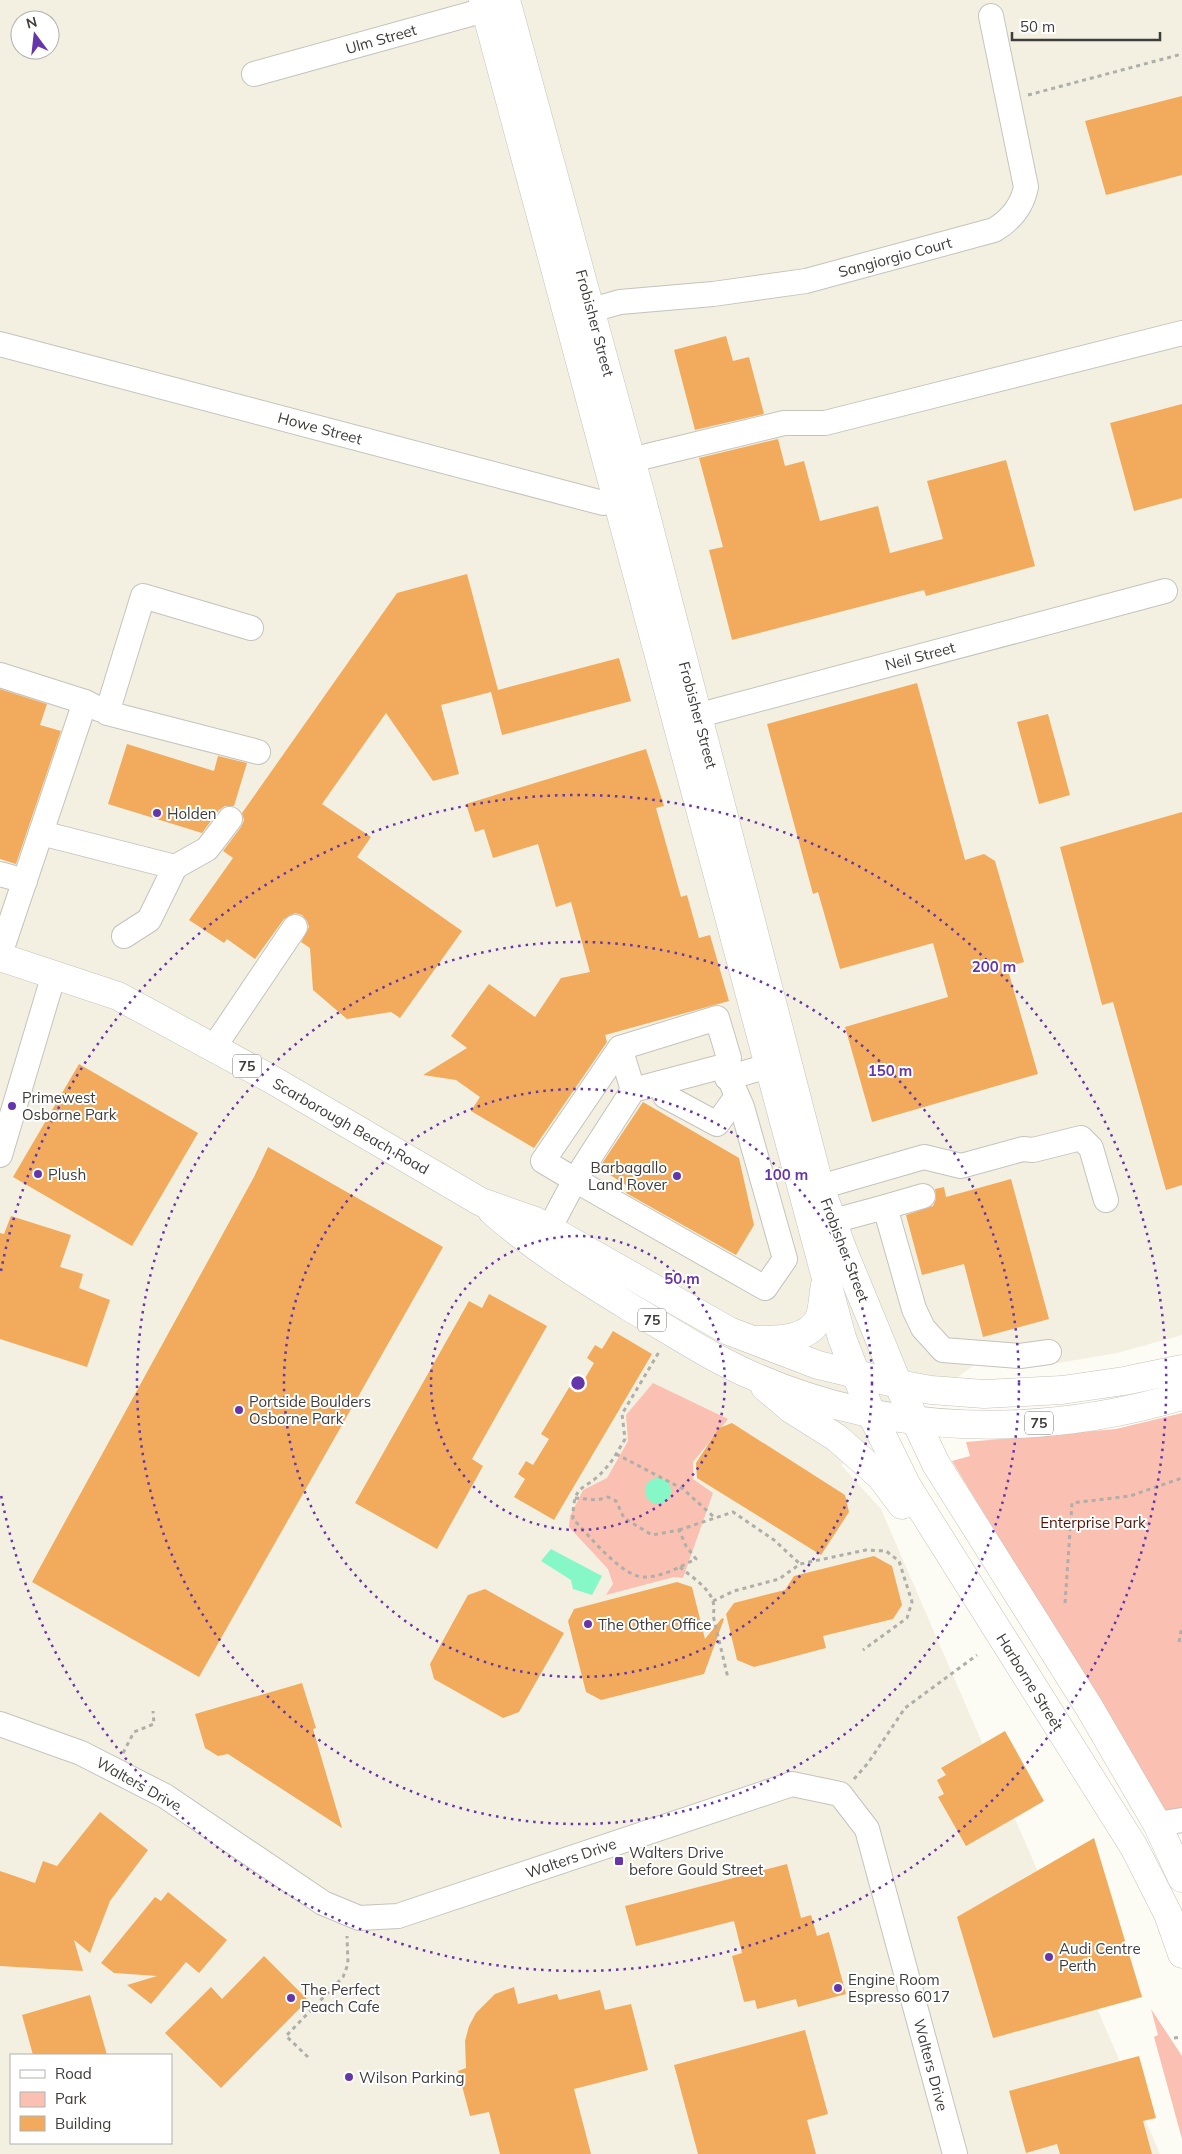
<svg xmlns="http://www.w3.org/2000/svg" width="1182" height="2154" font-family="Mulish,sans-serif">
<rect width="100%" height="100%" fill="#fdfcf4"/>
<path fill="#f3f0e2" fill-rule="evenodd" d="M0 0H1182V1335L1117 1353 1041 1366 974 1365 841 1465 881 1509 1160 2154H0ZM20 20H50V50H20ZM11 2055H171V2143H11Z"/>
<g fill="#fac1b2">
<polygon points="653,1383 728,1419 693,1462 693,1479 713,1493 683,1578 674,1577 606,1595 613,1584 608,1569 569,1527 570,1516 583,1490 607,1478 628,1441 626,1415"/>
<polygon points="1182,1413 1182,1811 1170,1813 1162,1807 952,1461 970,1456 966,1442 1116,1429"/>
<polygon points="1151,2009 1182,2056 1182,2139 1154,2037 1158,2035"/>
</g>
<g fill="#86f8c7">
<circle cx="658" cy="1491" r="13"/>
<polygon points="551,1549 602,1576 592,1595 573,1589 571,1580 541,1561"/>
</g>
<g fill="#f2ab5d">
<polygon points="1182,96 1182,175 1106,195 1085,121"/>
<polygon points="726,336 733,361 749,357 764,414 695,430 674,350"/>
<polygon points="1182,404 1182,498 1134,511 1110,423"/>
<polygon points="778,439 785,466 804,461 820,521 878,506 890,553 943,539 927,481 1006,460 1035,566 926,596 924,590 732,640 709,550 723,547 699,458"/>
<polygon points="467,574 498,690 619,658 631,701 502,735 491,692 441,705 459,774 433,781 386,713 322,804 371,837 357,857 462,931 400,1018 391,1012 347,1019 313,990 310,948 301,942 309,927 307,921 302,915 295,913 284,919 255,959 227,939 224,943 189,920 233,858 223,851 241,827 244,820 242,813 397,593"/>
<polygon points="917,683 965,860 984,854 995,861 1024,962 1007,967 1038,1074 872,1122 845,1027 948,997 933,943 840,969 818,892 813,894 767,724"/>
<polygon points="0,689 47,704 40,725 61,731 16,864 0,859"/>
<polygon points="1048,714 1070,795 1039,804 1017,722"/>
<polygon points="127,744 214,771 218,756 247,763 234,806 225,806 219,810 202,833 108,804"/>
<polygon points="646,749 664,806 656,808 681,897 687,895 699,938 710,935 729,1001 605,1035 607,1042 534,1148 471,1111 480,1097 456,1080 423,1075 467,1048 451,1036 489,984 535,1017 561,978 590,972 571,902 556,907 538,844 493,858 484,829 475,832 466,804"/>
<polygon points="1182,812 1182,1185 1166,1190 1113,1002 1102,1005 1060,847"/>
<polygon points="79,1064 198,1133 132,1246 13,1177"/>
<polygon points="643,1102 739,1158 754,1225 736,1255 626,1193 629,1187 599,1168"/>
<polygon points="268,1147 443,1247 199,1677 32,1582 254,1177"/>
<polygon points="1011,1179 1049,1319 983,1337 964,1264 922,1275 906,1215 933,1206 936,1199 935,1189 944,1187 946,1197"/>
<polygon points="11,1216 71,1235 60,1267 83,1274 79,1288 110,1300 87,1367 0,1339 0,1233 4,1234"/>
<polygon points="489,1294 547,1326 472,1459 483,1466 437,1549 355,1503 469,1301 482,1308"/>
<polygon points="613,1331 652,1354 554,1520 514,1497 525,1479 518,1474 526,1461 533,1465 549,1439 541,1434 570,1386 578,1390 594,1363 587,1358 595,1345 602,1349"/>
<polygon points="732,1423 845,1495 849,1512 821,1555 697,1478 696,1463 719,1428"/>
<polygon points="874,1556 892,1566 902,1605 893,1619 823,1636 826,1648 754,1667 737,1660 726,1614 734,1603 785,1590 794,1576"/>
<polygon points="677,1582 692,1587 705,1639 722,1618 724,1619 704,1674 601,1700 586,1692 568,1621 574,1609"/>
<polygon points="485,1589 564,1633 519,1712 503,1718 434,1679 430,1664 468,1595"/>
<polygon points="302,1683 316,1728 313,1729 342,1828 228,1754 218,1756 205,1748 195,1714"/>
<polygon points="1005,1731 1044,1801 966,1846 938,1797 944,1794 937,1780 946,1775 941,1768"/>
<polygon points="100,1812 148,1850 110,1901 90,1953 74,1940 83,1971 0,1966 0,1871 35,1883 43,1861 57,1866"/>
<polygon points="1094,1838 1142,1997 993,2038 957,1917"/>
<polygon points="787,1864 801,1918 811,1915 817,1936 829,1932 846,1994 798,2007 796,1999 757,2009 755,2000 744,2002 732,1956 742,1953 734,1921 636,1946 625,1906"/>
<polygon points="168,1892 227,1940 199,1973 186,1962 151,2004 127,1985 157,1976 114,1973 101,1963 155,1897 161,1901"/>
<polygon points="264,1956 308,2000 221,2088 165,2033 211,1987 222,1999"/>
<polygon points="514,1987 518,2004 557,1994 559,2000 600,1990 605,2010 631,2004 648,2070 574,2089 591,2154 500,2154 489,2112 470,2116 458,2071 466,2068 465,2041 469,2026 476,2013 495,1994"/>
<polygon points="90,1995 107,2055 33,2055 22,2015"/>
<polygon points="805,2030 828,2114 807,2120 816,2154 698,2154 674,2065"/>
<polygon points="1139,2056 1156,2118 1143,2121 1152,2154 1060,2154 1057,2144 1026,2153 1009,2091"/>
</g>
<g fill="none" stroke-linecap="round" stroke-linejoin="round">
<g stroke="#c4c3bc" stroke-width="26">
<g id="minor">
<polyline points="254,74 503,5"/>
<path d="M574 315 620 302 713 294 806 281 994 230C1011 220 1022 207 1026 187L991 16"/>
<polyline points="0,344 603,503 634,498"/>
<polyline points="631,460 784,423 825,423 1182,333"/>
<polyline points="251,628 143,596 107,713 258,752"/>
<polyline points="0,675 85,702 99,709"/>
<polyline points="681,720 1165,591"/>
<polyline points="41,833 175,867 149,920 124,936"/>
<polyline points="175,867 207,849 230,819"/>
<polyline points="0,874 25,881"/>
<polyline points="0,954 85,702"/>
<polyline points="214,1047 295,927"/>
<polyline points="620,1048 633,1090"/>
<polygon points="724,1066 742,1107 785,1259 765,1288 575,1180 633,1090"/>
<polyline points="727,1078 768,1066"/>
<polyline points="661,1083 665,1096 717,1124 737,1096"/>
<polyline points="0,1155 54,974"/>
<polyline points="820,1187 924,1157 961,1166 1023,1149 1033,1150 1081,1138 1091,1148 1106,1200"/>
<polyline points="885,1207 923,1196"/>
<polyline points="833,1221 885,1207 914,1309 923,1328 943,1350 1020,1356 1049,1352"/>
<polyline points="549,1229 575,1180 543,1161 620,1048 717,1018 729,1058 724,1066"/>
<polyline points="0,1724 81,1753 165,1796 323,1903 359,1918 398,1916 792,1784 840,1794 867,1829 955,2154"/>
<polyline points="1157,1824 1182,1820"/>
</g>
</g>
<g stroke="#c4c3bc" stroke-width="29">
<g id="major">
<polyline points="483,0 842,1338 871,1413 907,1486 1134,1847 1168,1914 1182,1954"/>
<polyline points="506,0 641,496 819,1184 842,1248 898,1384 936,1464 1089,1707 1157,1824 1182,1878"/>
<polyline points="0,957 118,996 271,1079 481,1202 535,1221 729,1331 818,1365 898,1384 931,1390 984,1394 1062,1390 1124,1381 1182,1369"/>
<path d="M492 1211C535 1249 582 1278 631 1308 671 1331 711 1358 753 1376 888 1436 1041 1438 1182 1396"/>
<path d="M758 1340C779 1340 811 1340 820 1316 823 1307 823 1295 825 1285"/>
<polyline points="765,1387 791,1409 837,1438 881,1477 902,1505"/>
</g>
</g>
<g stroke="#afaea8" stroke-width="3" stroke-dasharray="4 4" stroke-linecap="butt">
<polyline points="1028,95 1182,54"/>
<polyline points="616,1454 683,1489 715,1518"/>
<path d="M575 1498 597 1500 608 1497 616 1501 624 1518 652 1535 679 1530 686 1546 696 1559C681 1566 663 1577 645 1577 622 1578 589 1535 573 1519 573 1480 585 1493 605 1469 613 1461 619 1449 625 1439L622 1414 659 1352"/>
<polyline points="679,1530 733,1512 774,1540 800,1564"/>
<path d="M680 1567C695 1580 719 1593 713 1615L728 1678"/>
<polyline points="713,1601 734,1591 779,1579 800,1564 866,1550 886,1551 899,1561 912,1602 907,1618 863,1650"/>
<polyline points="1065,1603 1072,1503 1130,1496 1182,1478"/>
<polyline points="1179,1642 1182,1626"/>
<polyline points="123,1753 134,1732 154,1724 153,1711"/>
<polyline points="854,1779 868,1763 905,1708 977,1655"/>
<polyline points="1174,2038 1182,2037"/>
<polyline points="308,2057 286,2036 343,1977 348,1964 347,1936"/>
</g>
<use href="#minor" stroke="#fff" stroke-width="24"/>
<use href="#major" stroke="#fff" stroke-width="28"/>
</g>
<g fill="none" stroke="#6535ac" stroke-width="2.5" stroke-dasharray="2.5 5">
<circle cx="578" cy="1383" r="147"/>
<circle cx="578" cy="1383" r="294"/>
<circle cx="578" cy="1383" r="441"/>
<path d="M1 1271A588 588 0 1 1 1 1495"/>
</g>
<g fill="#6535ac" stroke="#fff" stroke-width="2">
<circle cx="157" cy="813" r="5"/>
<circle cx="12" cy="1106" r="5"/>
<circle cx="38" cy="1174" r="5"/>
<circle cx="677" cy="1176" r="5"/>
<circle cx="239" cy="1410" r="5"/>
<circle cx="588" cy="1624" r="5"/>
<rect x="614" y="1856" width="10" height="10" rx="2.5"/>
<circle cx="1049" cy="1957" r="5"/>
<circle cx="838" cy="1988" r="5"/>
<circle cx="291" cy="1998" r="5"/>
<circle cx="349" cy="2077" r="5"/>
</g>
<g text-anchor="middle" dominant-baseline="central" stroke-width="4" stroke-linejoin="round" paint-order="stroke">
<g fill="#fff" stroke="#787775" stroke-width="1">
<rect x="233" y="1054.5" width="28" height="23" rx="4"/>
<rect x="638" y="1308.5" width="28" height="23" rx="4"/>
<rect x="1025" y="1411.5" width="28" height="23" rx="4"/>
</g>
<g font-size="14" font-weight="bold" fill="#3e3d3a">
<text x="247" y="1066">75</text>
<text x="652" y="1320">75</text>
<text x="1039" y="1423">75</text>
</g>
<g font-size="15" fill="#3e3d3a" stroke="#fff">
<text transform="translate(381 39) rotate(-16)">Ulm Street</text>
<text transform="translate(895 257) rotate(-15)">Sangiorgio Court</text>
<text transform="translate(595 323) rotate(75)">Frobisher Street</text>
<text transform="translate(320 428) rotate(15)">Howe Street</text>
<text transform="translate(920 656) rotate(-15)">Neil Street</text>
<text transform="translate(698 715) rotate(75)">Frobisher Street</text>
<text transform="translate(351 1126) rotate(30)">Scarborough Beach Road</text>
<text transform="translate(845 1250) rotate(69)">Frobisher Street</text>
<text transform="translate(1030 1682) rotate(58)">Harborne Street</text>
<text transform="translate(139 1784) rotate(29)">Walters Drive</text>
<text transform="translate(571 1858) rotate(-19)">Walters Drive</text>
<text transform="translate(931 2065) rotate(75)">Walters Drive</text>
</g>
<g font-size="15" fill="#3e3d3a" stroke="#fff" text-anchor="start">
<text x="167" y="813">Holden</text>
<text x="22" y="1097">Primewest<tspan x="22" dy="17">Osborne Park</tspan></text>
<text x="667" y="1167" text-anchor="end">Barbagallo<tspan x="667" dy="17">Land Rover</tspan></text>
<text x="48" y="1174">Plush</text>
<text x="249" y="1401">Portside Boulders<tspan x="249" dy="17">Osborne Park</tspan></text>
<text x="598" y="1624">The Other Office</text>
<text x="629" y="1852">Walters Drive<tspan x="629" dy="17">before Gould Street</tspan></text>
<text x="1059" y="1948">Audi Centre<tspan x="1059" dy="17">Perth</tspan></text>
<text x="848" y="1979">Engine Room<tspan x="848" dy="17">Espresso 6017</tspan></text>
<text x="301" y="1989">The Perfect<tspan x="301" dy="17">Peach Cafe</tspan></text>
<text x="359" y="2077">Wilson Parking</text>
</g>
<g font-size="15" fill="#511406" stroke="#fff">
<text x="1093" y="1522">Enterprise Park</text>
</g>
</g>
<circle cx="578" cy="1383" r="8" fill="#6535ac" stroke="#fff" stroke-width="2.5"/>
<g font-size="15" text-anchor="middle" font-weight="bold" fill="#6535ac" stroke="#fff" stroke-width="4" stroke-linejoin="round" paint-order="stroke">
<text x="994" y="972">200 m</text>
<text x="890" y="1076">150 m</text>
<text x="786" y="1180">100 m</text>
<text x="682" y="1284">50 m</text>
</g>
<rect x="10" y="2054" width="162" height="90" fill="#ffffff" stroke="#b2b1b0"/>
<rect x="20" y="2070" width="25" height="8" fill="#ffffff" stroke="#b2b1b0"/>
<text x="55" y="2079" font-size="15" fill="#3e3d3a">Road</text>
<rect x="20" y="2092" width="25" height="15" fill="#fac1b2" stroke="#b2b1b0"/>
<text x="55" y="2104" font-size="15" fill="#3e3d3a">Park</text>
<rect x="20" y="2116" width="25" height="15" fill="#f2ab5d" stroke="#b2b1b0"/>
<text x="55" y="2129" font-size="15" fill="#3e3d3a">Building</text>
<g transform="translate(35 35) rotate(345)"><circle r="24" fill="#ffffff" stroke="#b2b1b0"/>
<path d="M0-4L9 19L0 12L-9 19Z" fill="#6535ac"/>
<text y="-8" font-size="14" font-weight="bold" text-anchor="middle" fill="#3e3d3a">N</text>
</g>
<path d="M1012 32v8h148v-8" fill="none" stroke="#3e3d3a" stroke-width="2.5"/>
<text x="1020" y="32" font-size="15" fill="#3e3d3a" stroke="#ffffff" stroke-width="4" paint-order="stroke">50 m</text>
</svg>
